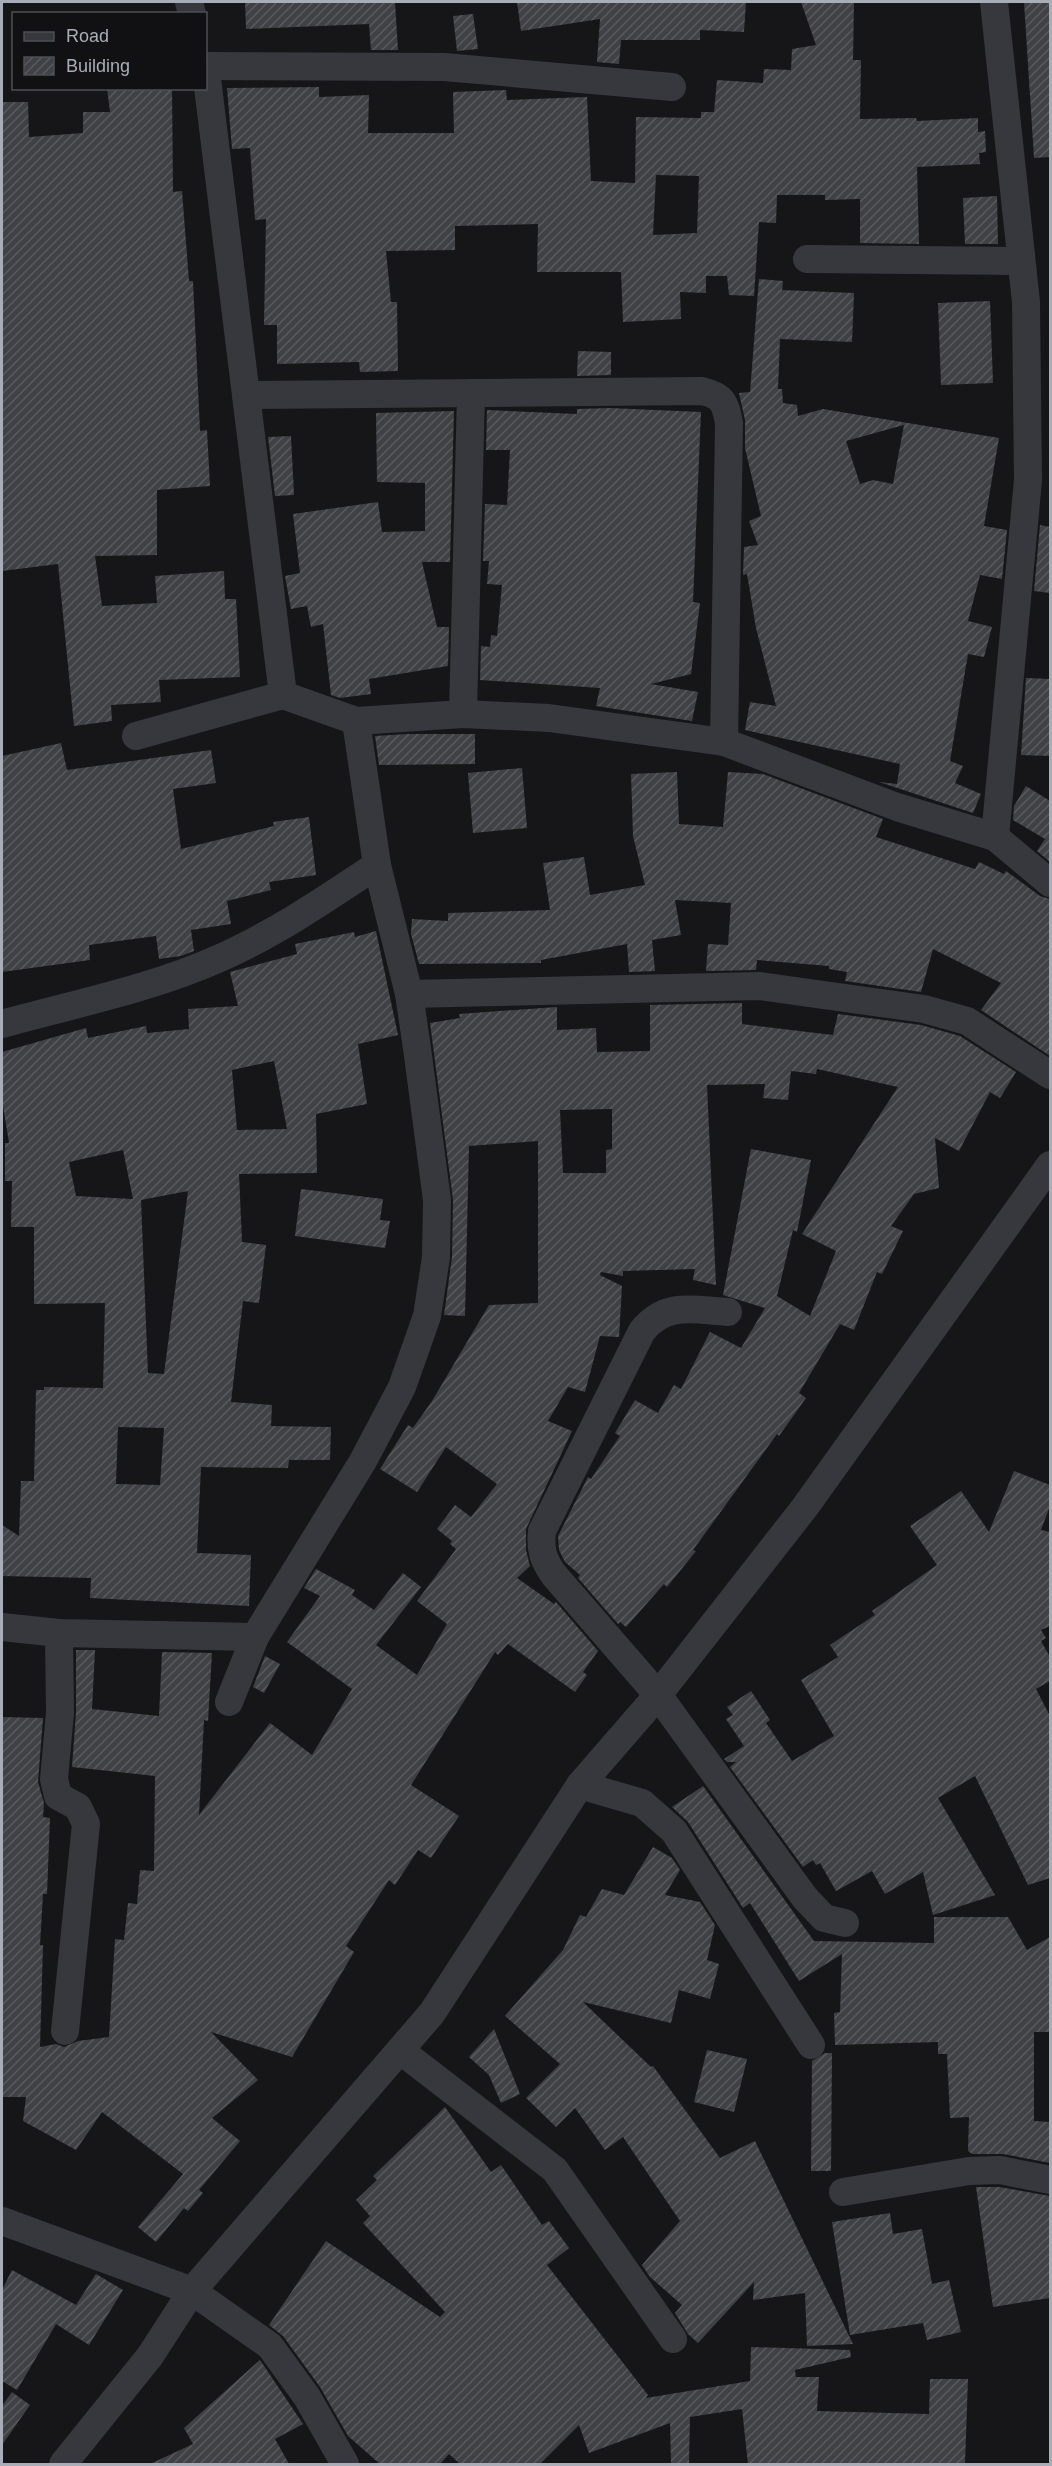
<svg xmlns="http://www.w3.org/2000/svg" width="1052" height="2466" font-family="Arial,sans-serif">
<defs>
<pattern id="building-hatch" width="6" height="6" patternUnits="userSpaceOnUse" patternTransform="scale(1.5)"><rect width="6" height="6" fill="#404145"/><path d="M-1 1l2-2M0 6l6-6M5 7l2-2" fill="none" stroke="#595a5e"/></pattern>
</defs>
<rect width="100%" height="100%" fill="#161618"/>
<g fill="url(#building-hatch)" fill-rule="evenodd">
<polygon points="245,2 395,2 398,50 371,50 369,24 246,29"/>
<polygon points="517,2 746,2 744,32 700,30 700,40 621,40 619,64 597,62 600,19 521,31"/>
<path d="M801 2H854L853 60H861L860 119 916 118 917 121 978 118V132L985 131 986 152 979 153 980 164 917 167 919 244 860 243V199L825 200V195H777L776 223 759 222 754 296 729 295 727 276H706V293L680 292 681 319 623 322 621 272H537L538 224 455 226V250L386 251 391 302H397L398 371 360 372 359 362 277 364V325H264L266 219 255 220 250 148 232 149 227 88 319 87V97L369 95 368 133H454L453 92 506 90 507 100 587 97 591 181 635 183 636 117 701 118V112H714L717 80 763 83 764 69 791 70 792 49 816 45ZM656 175 699 176 697 233 653 235Z"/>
<polygon points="1024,2 1050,2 1050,157 1034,158"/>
<polygon points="473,14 478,49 457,51 453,16"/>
<polygon points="107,88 172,88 173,192 182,191 189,281 193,281 200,431 207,430 210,486 157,490 157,555 95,556 102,606 157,603 155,576 224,571 225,599 236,599 240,677 159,680 161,702 111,705 112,721 74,726 58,564 2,571 2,102 28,102 29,137 83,133 83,112 110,112"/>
<polygon points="997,196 998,244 965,244 963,198"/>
<path d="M759 279 783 281 782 290 854 293 852 342 780 339 778 389H782L783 403 797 405 798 416 823 409 999 438 984 526 1007 530 1002 579 980 575 968 621 992 627 984 657 968 654 950 761 963 766 955 783 981 794 973 813 879 782 897 784 900 764 745 730 750 702 776 706 756 628 747 574 743 575 744 547 758 545 749 521 761 516 745 448V420L739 393 750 392ZM904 425 893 484 873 480 860 484 846 441Z"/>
<polygon points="990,301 993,383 941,385 938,303"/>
<polygon points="578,351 611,352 611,375 577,376"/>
<polygon points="610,408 701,412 693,602 700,603 691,674 651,684 698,692 692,721 596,706 600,688 480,680 481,646 490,647 491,635 497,636 502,585 487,584 489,561 483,561 485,504 507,505 510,450 486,450 487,410 577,414 577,409"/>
<polygon points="454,411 450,562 422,562 437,627 449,627 448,666 369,679 371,694 340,698 331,695 323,624 311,627 307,606 291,609 285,576 300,573 293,514 378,502 382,532 425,531 425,483 377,482 376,413"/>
<polygon points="291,436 294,495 275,496 268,437"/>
<polygon points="1040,525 1050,527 1050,593 1034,591"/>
<polygon points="1026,678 1050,679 1050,756 1021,755"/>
<polygon points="408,734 475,734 475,764 379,765 375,736"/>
<polygon points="61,743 67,770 211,750 216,783 173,789 181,849 274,826 273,822 309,817 316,875 269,882 271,890 227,901 231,924 191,930 194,951 181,956 159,959 156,936 89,945 90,960 2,972 2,756"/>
<polygon points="522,768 527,828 473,833 468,773"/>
<polygon points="677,772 679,824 723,827 728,772 763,774 883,819 876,837 975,869 979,862 1004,874 1006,871 1040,896 1050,899 1050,1056 981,1010 1001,983 933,949 921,992 845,981 847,972 829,969 829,966 757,960 756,970 706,971 708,944 728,945 731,903 675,900 681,935 652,940 655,971 629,972 627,944 541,960 541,963 419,964 411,934 412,919 448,921 448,913 550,910 543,863 584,857 590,895 645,885 633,836 631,774"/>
<polygon points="1026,786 1050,801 1050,862 1037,851 1045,839 1013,820 1014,806"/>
<path d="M376 931 398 1035 358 1044 367 1104 316 1114 317 1173 239 1174 242 1242 266 1245 259 1303 243 1301 231 1402 272 1405 271 1426 331 1427 330 1460H289L288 1468 201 1467 197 1553 251 1555 249 1606 90 1598 91 1578 2 1576V1525L19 1536 21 1481H34L36 1390H44V1387L103 1388 105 1303 34 1304V1227H11L12 1181H5V1143H9L2 1100V1052L86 1028 88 1038 146 1026 147 1033 189 1029 188 1009 238 1006 230 972 297 954 295 944 354 932 355 937ZM274 1061 287 1129 237 1130 232 1070ZM123 1150 133 1199 76 1196 69 1162ZM188 1191 164 1374 148 1373 141 1200ZM118 1427 164 1428 160 1485 116 1484Z"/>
<path d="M742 1003V1024L833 1035 838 1014 921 1025 960 1036 1016 1072 1000 1098 990 1092 959 1151 935 1138 939 1188 914 1194 891 1226 903 1231 882 1274 877 1272 854 1330 840 1324 799 1393 806 1398 779 1436 777 1434 693 1550 696 1551 667 1587 664 1584 626 1627 620 1622 618 1624 578 1578 580 1575 565 1562 559 1550 558 1536 588 1477 591 1479 620 1436 615 1433 635 1400 658 1413 674 1385 681 1389 710 1332 741 1348 765 1308 723 1295 751 1149 811 1160 797 1232 793 1230 777 1296 810 1316 836 1251 802 1234 898 1087 817 1069 816 1074 791 1071 788 1100 763 1098 765 1084 707 1085 716 1285 693 1280 695 1269 623 1271V1276L601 1272 600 1275 622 1286 619 1337 600 1336 585 1392 568 1387 548 1421 572 1431 526 1529V1550L530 1566 517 1578 554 1604 556 1602 598 1651 583 1672 587 1675 575 1692 508 1644 498 1655 495 1652 411 1785 459 1816 431 1858 418 1850 395 1885 389 1880 346 1946 354 1952 292 2057 211 2032 258 2080 212 2118 240 2141 199 2190 203 2193 188 2211 184 2208 156 2242 138 2227 183 2174 102 2112 76 2150 23 2121 26 2097H2V1717L43 1718 38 1782 44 1803 43 1817 50 1818 47 1894H43L40 1945H43L40 2047 56 2044 64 2047 78 2041 109 2037 115 1939 124 1940 128 1903 137 1904 140 1870 154 1871 155 1776 72 1767 76 1713V1650H95L92 1709 159 1716 162 1652 212 1653 208 1721 204 1720 199 1815 270 1723 312 1755 352 1689 287 1642 320 1596 304 1588 316 1569 355 1590 352 1595 374 1610 403 1573 421 1587 376 1645 417 1675 447 1624 417 1601 456 1549 450 1544 452 1541 437 1529 455 1505 471 1517 497 1484 446 1447 417 1492 380 1469 408 1425 413 1428 432 1401 489 1305 538 1303V1141L469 1146 465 1316 444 1315 452 1257 453 1200 430 1023 460 1018 459 1014 557 1007V1030L596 1028 597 1052 650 1051V1005ZM612 1109V1149L606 1150V1173H563L560 1110Z"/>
<polygon points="301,1189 383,1199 380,1220 390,1221 385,1248 295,1236"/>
<polygon points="1014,1471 1050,1485 1050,1506 1041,1530 1050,1532 1050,1626 1041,1630 1046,1638 1041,1641 1050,1657 1050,1681 1036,1689 1050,1716 1050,1878 1028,1885 975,1776 938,1798 995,1895 933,1915 923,1872 885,1894 872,1871 836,1891 820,1863 816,1865 813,1860 803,1867 730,1767 736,1762 727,1762 724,1759 744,1746 726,1719 733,1715 727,1707 751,1691 770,1720 766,1723 792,1761 834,1736 801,1680 838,1657 830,1645 875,1615 872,1611 937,1565 910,1526 961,1491 989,1532"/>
<polygon points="265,1656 280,1664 264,1693 253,1687"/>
<polygon points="703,1786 814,1941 934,1943 934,1917 1008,1917 1027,1950 1050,1937 1050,2032 1034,2032 1034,2121 1050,2122 1050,2163 1003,2154 972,2154 968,2151 969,2117 950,2118 947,2054 938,2054 938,2042 835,2045 834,2013 840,2012 842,1954 799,1981 750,1903 743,1908 688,1822 672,1807"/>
<polygon points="653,1847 672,1858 680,1870 665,1895 700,1902 715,1925 707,1960 719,1964 710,1999 679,1990 671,2023 583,2002 651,2067 653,2066 720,2158 755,2141 853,2344 807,2346 805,2293 753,2300 754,2282 698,2343 688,2334 675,2313 682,2305 650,2277 642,2265 680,2221 623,2137 605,2150 575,2108 556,2127 526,2098 560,2064 505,2016 563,1950 580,1915 586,1917 602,1889 624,1895"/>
<polygon points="494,2029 520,2094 501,2103 489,2075 469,2057"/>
<polygon points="707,2050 747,2059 734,2112 694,2102"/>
<polygon points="825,2053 832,2053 831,2171 811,2171 812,2061"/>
<polygon points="445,2107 491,2172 501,2165 542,2225 549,2221 569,2248 547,2265 648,2395 646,2398 750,2381 751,2347 850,2350 851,2357 795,2370 796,2377 819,2377 817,2411 929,2414 930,2379 968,2379 965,2464 748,2464 742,2409 690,2417 689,2463 671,2463 670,2423 589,2453 579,2425 540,2464 460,2464 449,2454 440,2464 380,2464 348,2436 320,2387 283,2336 269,2325 326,2241 440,2317 445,2312 363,2223 370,2216 356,2200 377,2180 373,2176"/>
<polygon points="976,2187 999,2187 1050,2196 1050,2298 993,2307"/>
<polygon points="890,2213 893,2234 922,2229 932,2284 949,2280 961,2332 927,2340 923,2323 850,2335 832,2222"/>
<polygon points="12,2270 76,2305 96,2274 123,2290 89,2345 56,2324 17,2390 2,2381 2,2290"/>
<polygon points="260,2360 303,2424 275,2439 289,2464 150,2464 193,2444 184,2428"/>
<polygon points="12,2392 30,2405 2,2445 2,2406"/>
</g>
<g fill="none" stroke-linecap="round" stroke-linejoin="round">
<g stroke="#37383d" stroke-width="28">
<polyline points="189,2 192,14"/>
<polyline points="994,2 1026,302 1028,480 995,837"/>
<polyline points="206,66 444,67 672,87"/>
<polyline points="206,71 283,695"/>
<polyline points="807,259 1021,261"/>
<path d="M246 395 702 391C723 396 725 402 729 423L724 742"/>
<polyline points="463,714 471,393"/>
<polyline points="136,736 283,695 356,721 463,714 549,718 724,742 897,807 995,837 1050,883"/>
<polyline points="409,994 760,986 924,1009 967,1021 1050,1075"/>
<path d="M2 1024C74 1004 151 989 220 958 276 933 326 899 377 865"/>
<path d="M728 1312C694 1310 666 1301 642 1331L542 1531C540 1549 543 1560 554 1575L658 1695 805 1898 824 1918 845 1923"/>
<polyline points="2,1627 59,1633 255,1637"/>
<polyline points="59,1633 60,1713 54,1779 58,1796 78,1807 86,1824 65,2031"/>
<polyline points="229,1702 255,1637 363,1461 402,1387 427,1316 436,1257 437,1200 417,1048 409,994 377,865 356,721"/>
<polyline points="580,1785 642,1803 674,1831 811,2045"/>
<polyline points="401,2051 555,2170 673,2339"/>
<polyline points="843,2192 969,2171 1000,2170 1050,2180"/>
<polyline points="2,2221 192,2291 270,2346 307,2397 345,2464"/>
<polyline points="63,2464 150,2356 192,2291 432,2013 580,1785 658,1695 805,1507 1050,1165"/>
</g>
</g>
<rect width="1052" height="2466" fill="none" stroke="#a8adb8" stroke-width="6"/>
<rect x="12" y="12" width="195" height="78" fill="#111113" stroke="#4d4f55" stroke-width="1.5"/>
<rect x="24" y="32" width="30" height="9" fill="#37383d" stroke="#4d4f55" stroke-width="1.5"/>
<text x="66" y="42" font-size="18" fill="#a8adb8">Road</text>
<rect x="24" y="57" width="30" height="18" fill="url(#building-hatch)" stroke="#4d4f55" stroke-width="1.5"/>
<text x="66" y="72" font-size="18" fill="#a8adb8">Building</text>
</svg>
